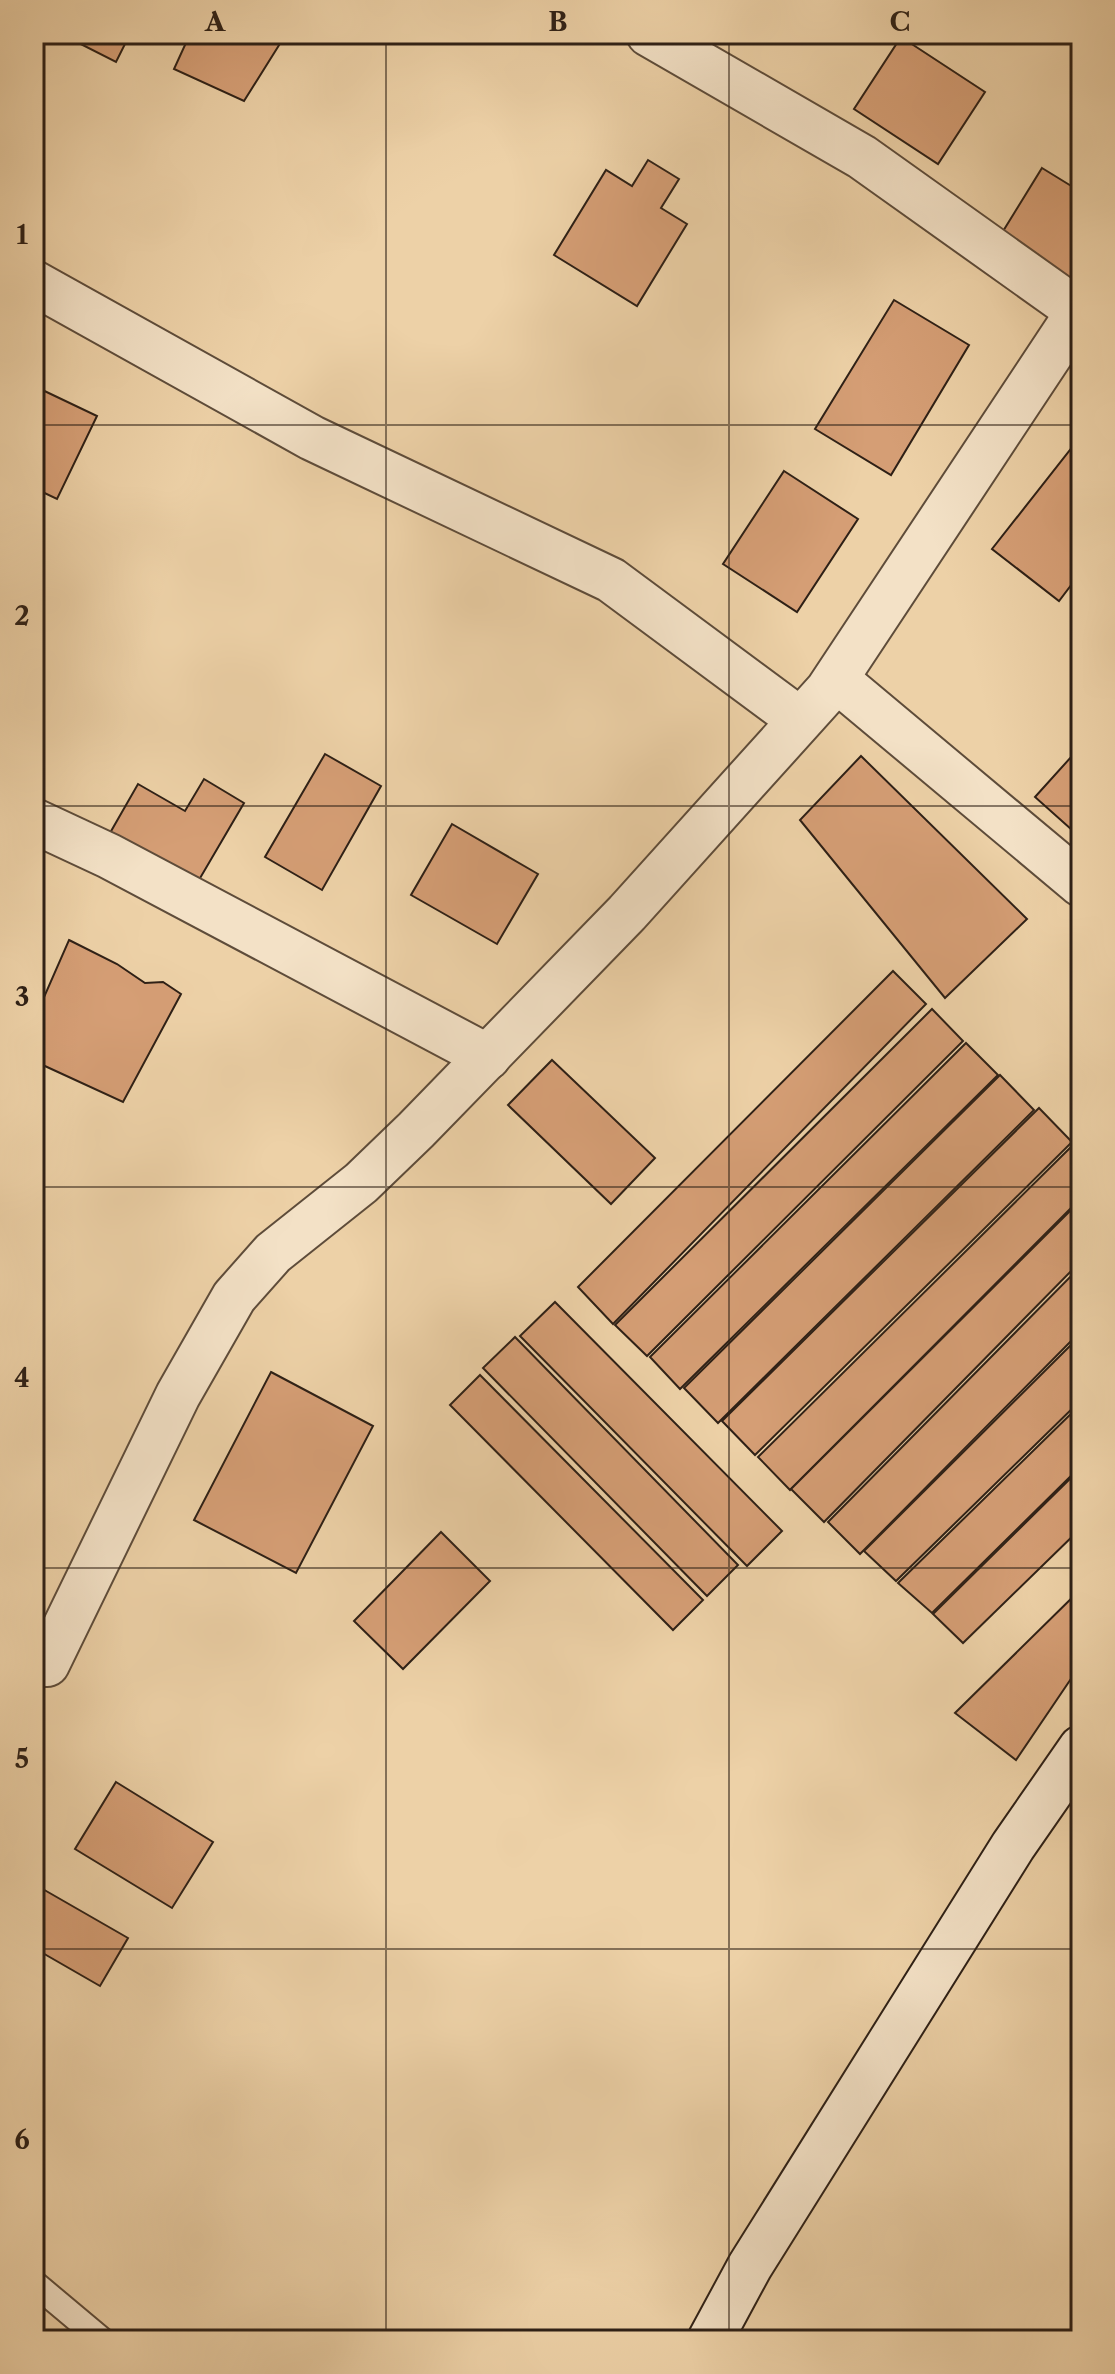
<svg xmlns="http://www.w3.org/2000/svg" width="1115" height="2374" font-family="'Libre Caslon Text',serif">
<rect width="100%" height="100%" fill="#edd1a7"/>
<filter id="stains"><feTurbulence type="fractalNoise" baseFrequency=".0025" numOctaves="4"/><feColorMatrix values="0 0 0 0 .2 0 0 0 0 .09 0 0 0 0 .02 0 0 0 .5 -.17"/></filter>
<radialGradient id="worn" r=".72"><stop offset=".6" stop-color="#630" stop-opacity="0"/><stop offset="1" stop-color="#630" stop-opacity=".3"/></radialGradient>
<g fill="#d59e75" stroke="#2e2016" stroke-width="2">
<polygon points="61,34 130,34 116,62"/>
<polygon points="190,34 286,34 244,101 174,69"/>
<polygon points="901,37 985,92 938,164 854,109"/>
<polygon points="648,160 679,179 661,208 687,224 637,306 554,255 606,170 632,186"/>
<polygon points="1042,168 1081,192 1081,293 997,241"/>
<polygon points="894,300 969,345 891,475 815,429"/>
<polygon points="34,386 97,416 57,499 34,488"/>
<polygon points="1081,436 1081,572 1059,601 992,549"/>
<polygon points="784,471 858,519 797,612 723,564"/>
<polygon points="1081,746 1081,838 1035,797"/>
<polygon points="325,754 381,786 322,890 265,857"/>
<polygon points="861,756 1027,919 945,998 800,820"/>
<polygon points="204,779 244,803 189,897 102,847 138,784 185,811"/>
<polygon points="452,824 538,874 497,944 411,895"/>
<polygon points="69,940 117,964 145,983 163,982 181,994 123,1102 34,1061 34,1020"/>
<polygon points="893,971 926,1004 613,1324 578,1287"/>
<polygon points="932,1009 963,1041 647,1356 615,1325"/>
<polygon points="966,1043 998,1075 680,1389 650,1357"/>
<polygon points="552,1060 655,1158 611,1204 508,1105"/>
<polygon points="1000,1075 1034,1110 718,1423 684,1388"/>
<polygon points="1039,1108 1072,1142 755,1455 722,1421"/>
<polygon points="1074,1144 1081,1151 1081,1198 790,1490 758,1457"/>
<polygon points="1081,1200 1081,1261 824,1522 791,1489"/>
<polygon points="1081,1266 1081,1331 860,1554 828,1522"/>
<polygon points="555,1302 782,1531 747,1566 520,1336"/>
<polygon points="1081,1335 1081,1400 896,1581 864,1551"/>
<polygon points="515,1337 738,1565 707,1596 483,1368"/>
<polygon points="271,1372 373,1426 296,1573 194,1520"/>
<polygon points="480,1375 703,1600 673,1630 450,1405"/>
<polygon points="1081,1404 1081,1466 932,1613 898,1583"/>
<polygon points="1081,1468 1081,1528 963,1643 933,1614"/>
<polygon points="441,1532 490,1581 403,1669 354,1621"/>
<polygon points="1081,1589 1081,1664 1016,1760 955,1713"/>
<polygon points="116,1782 213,1842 172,1908 75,1849"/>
<polygon points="34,1884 128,1938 100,1986 34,1948"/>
</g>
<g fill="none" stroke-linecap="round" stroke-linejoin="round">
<g stroke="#5e4c3a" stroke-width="28">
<polyline id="lane" points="34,2283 102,2340"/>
</g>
<g stroke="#5e4c3a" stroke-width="48">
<g id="street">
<polyline points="649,34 862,157 1081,313"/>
<polyline points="34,283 312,438 611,580 800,720"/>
<polyline points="837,680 1081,884"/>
<polyline points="34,821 109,856 488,1057"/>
<polyline points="47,1664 178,1395 234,1297 273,1253 361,1183 416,1130 627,913 828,690 1079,311"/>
</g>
</g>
<g stroke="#2e2016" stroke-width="48">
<polyline id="secondary" points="710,2340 750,2266 1013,1846 1081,1748"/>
</g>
<use href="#lane" stroke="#f3e1c6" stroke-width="24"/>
<use href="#street" stroke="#f3e1c6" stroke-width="44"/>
<use href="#secondary" stroke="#f3e1c6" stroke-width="44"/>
</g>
<path fill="none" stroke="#2e2016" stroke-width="2" stroke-opacity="0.55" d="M386 34V2340M729 34V2340M34 425H1081M34 806H1081M34 1187H1081M34 1568H1081M34 1949H1081"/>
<rect width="1115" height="2374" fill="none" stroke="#edd1a7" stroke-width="88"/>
<rect x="44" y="44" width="1027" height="2286" fill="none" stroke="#2e2016" stroke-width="3"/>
<g font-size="26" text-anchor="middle" font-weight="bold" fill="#2e2016">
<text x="215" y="31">A</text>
<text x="558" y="31">B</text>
<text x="900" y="31">C</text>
<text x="22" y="244">1</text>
<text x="22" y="625">2</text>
<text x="22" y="1006">3</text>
<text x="22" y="1387">4</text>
<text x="22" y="1768">5</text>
<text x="22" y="2149">6</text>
</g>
<rect width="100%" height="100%" filter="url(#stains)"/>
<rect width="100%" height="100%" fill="url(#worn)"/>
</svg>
